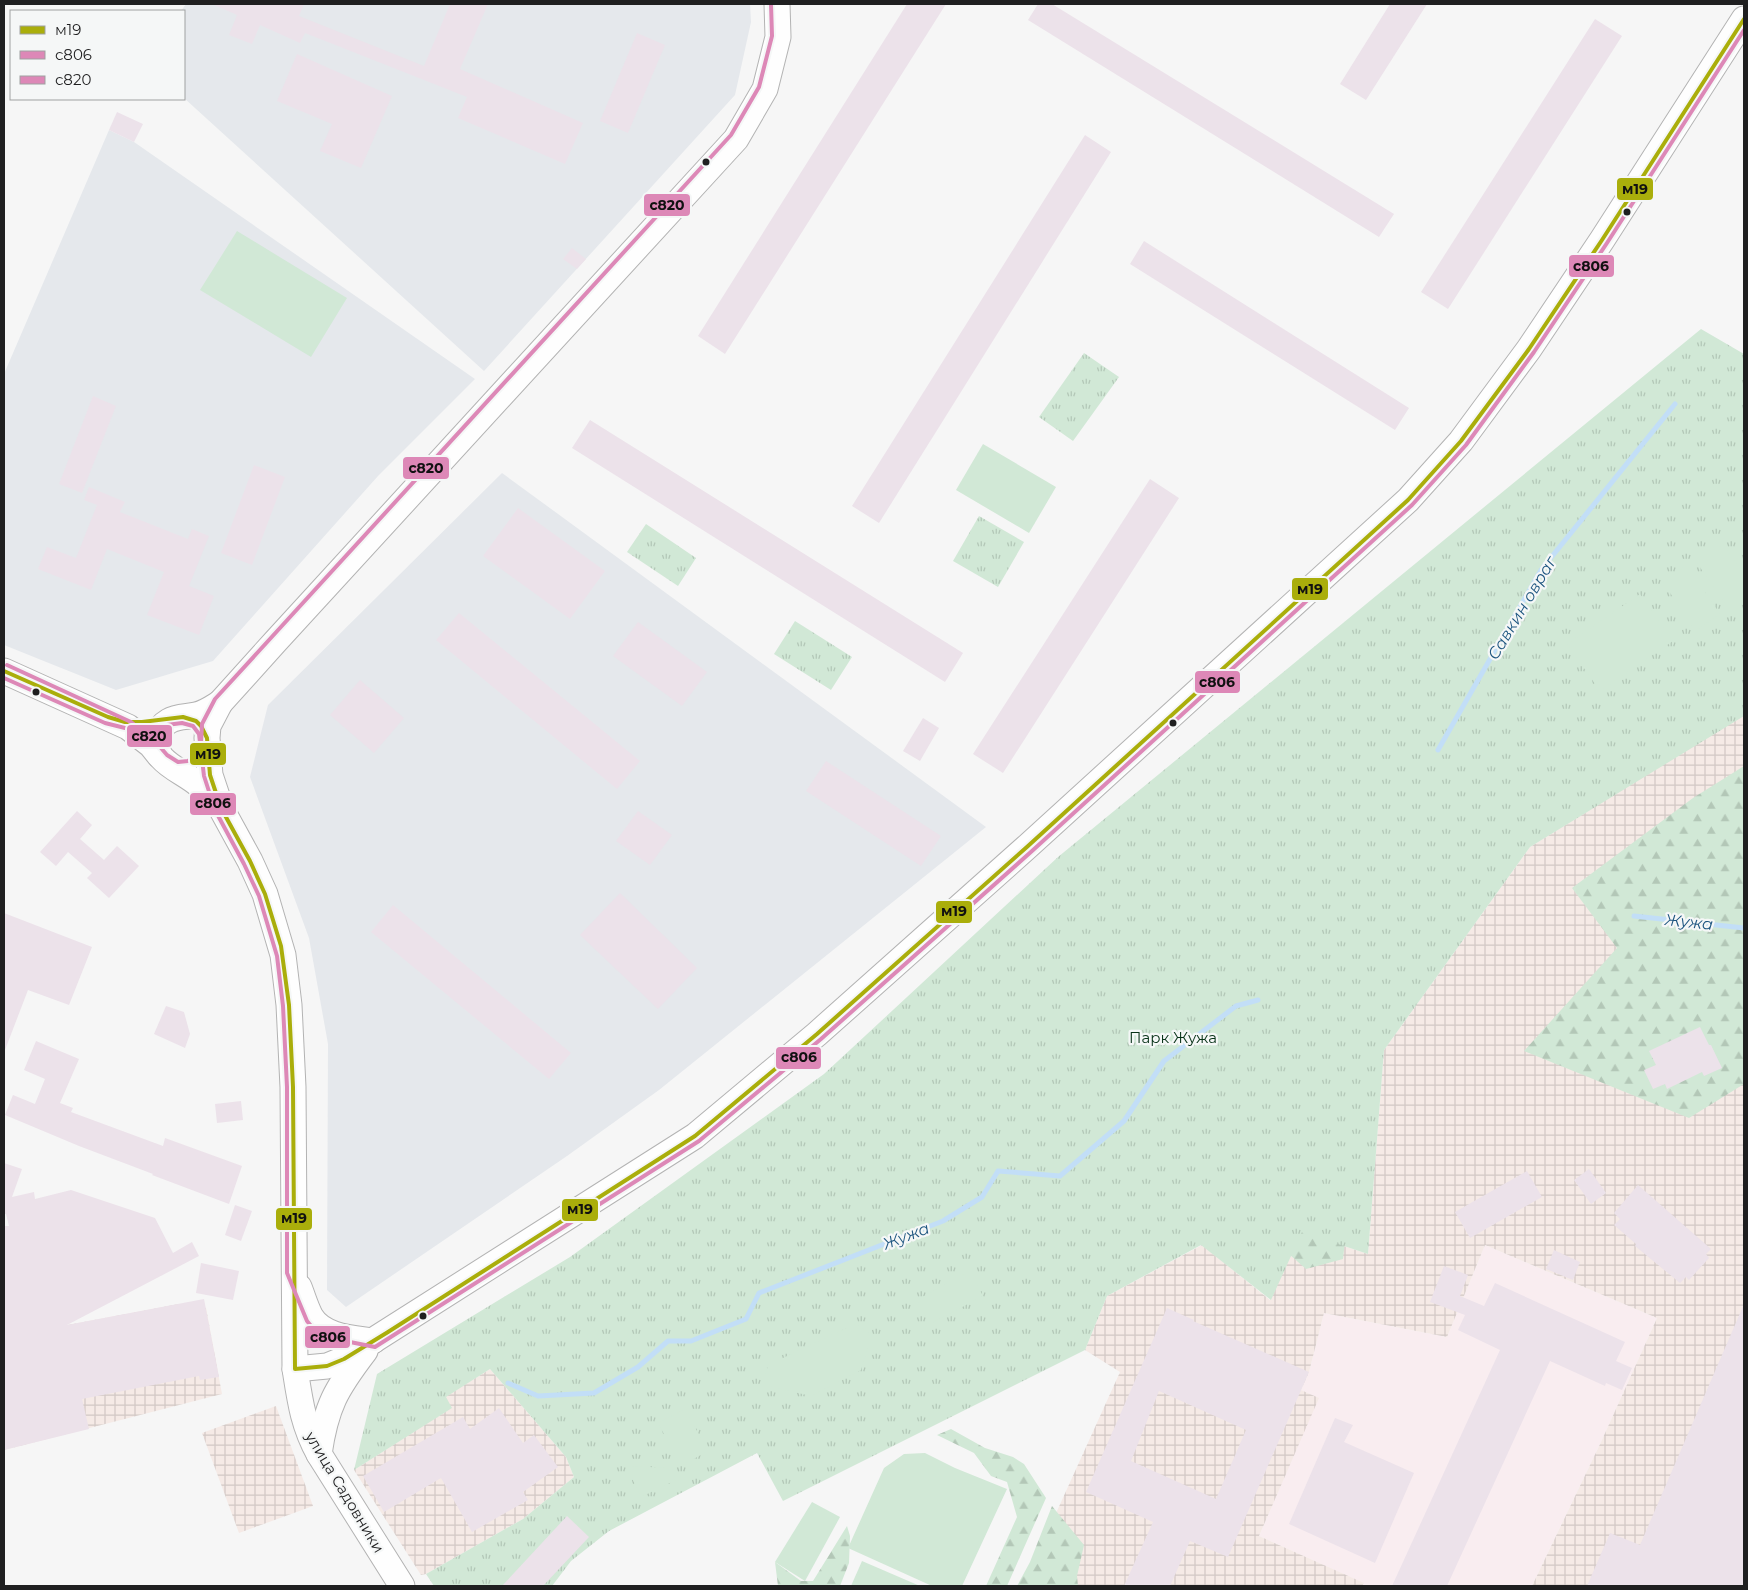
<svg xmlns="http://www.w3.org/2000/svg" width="1748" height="1590" font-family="Montserrat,sans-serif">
<defs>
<pattern id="industrial-grid" width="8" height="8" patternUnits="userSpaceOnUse" patternTransform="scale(1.25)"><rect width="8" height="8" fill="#f5eae6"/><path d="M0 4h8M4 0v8" fill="none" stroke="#d2c8c5"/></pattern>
<pattern id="forest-firs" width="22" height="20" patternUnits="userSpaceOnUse" patternTransform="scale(1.25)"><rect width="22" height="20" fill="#d1e8d6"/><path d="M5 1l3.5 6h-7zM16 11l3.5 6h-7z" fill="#b3c7b7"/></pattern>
<pattern id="park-tufts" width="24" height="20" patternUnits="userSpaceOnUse" patternTransform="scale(1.25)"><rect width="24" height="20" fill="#d1e8d6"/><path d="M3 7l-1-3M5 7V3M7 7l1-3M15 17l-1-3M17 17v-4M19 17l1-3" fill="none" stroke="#b3c7b7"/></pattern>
</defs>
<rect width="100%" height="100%" fill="#f6f6f6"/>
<polygon fill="#f9edf0" points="1485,1245 1657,1318 1601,1442 1532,1586 1362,1586 1363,1583 1259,1536 1318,1398 1301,1390 1309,1372 1324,1313 1447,1337"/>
<g fill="url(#industrial-grid)">
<polygon points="1744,714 1744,1586 1532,1586 1601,1442 1657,1318 1485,1245 1447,1337 1324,1313 1309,1372 1301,1390 1319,1398 1259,1536 1364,1583 1362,1586 1023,1586 1120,1372 1085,1350 1107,1296 1202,1245 1270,1300 1302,1232 1368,1254 1384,1050 1530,847"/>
<polygon points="179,1304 206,1308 222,1394 4,1450 4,1337"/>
<polygon points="490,1369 566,1457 574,1477 523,1519 426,1574 421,1575 354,1470 451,1408 445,1397"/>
<polygon points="276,1406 313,1506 239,1533 202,1433"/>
</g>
<g fill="#e5e8ec">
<polygon points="186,4 750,4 751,22 735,95 484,371 184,98 184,11 181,11"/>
<polygon points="109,130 134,142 475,379 378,476 213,661 116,690 4,645 4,374"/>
<polygon points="502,473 986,827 659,1090 567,1156 346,1307 327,1290 328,1044 309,938 250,777 268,705"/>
</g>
<g fill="url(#forest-firs)">
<polygon points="1744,766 1744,1084 1689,1118 1524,1051 1617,948 1572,888 1693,798"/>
<polygon points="1301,1192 1348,1213 1343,1259 1306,1269 1281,1247"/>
<polygon points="951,1429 985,1448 1013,1457 1024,1464 1046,1498 1007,1586 986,1586 1017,1517 1007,1482 991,1476 974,1453 937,1435"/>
<polygon points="1052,1506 1084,1545 1077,1576 1078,1586 1017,1586 1030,1562"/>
<polygon points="847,1526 850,1536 849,1563 840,1586 778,1586 775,1562 801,1581 813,1581"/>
</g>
<g fill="url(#park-tufts)">
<polygon points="1701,329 1744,354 1744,716 1530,847 1384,1050 1368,1254 1302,1232 1271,1300 1201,1245 1107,1296 1085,1350 783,1501 757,1453 609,1531 571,1561 552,1586 434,1586 426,1574 523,1519 574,1477 566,1457 490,1369 446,1397 452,1408 354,1470 377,1374 570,1257 824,1074 1058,857"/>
<polygon points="1084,353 1119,377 1073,441 1039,417"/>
<polygon points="979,516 1024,542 998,587 953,561"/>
<polygon points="646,524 696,558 678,586 627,552"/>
<polygon points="795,621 852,657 831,690 774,654"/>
</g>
<g fill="#d1e8d6">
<polygon points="237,231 347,298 311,357 200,290"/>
<polygon points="983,444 1056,487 1029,533 956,490"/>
<polygon points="1723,544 1744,574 1744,599 1729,609 1697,563"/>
<polygon points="1687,565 1720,614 1695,631 1663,582"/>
<polygon points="1640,594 1673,641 1600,691 1567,644"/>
<polygon points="970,1271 983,1296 930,1324 917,1300"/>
<polygon points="855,1324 872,1334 861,1370 811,1396 768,1386 765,1377 768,1365"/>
<polygon points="685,1409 708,1451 681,1466 658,1423"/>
<polygon points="925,1453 955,1468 1007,1489 962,1586 932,1586 848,1548 884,1468 904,1454"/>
<polygon points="626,1466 671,1468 676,1480 641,1497"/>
<polygon points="812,1502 840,1517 805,1581 775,1562"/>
<polygon points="862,1561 920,1586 851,1586"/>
</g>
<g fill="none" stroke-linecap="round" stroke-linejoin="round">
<g stroke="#c2def7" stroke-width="5">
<polyline points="1438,750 1541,570 1675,404"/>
<polyline points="1634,916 1744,928"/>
<polyline points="508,1383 538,1396 594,1393 638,1367 668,1341 691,1341 746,1319 759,1293 943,1221 982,1197 998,1171 1060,1176 1124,1121 1164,1061 1236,1006 1258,1000"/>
</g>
</g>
<g fill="#ece2ea" fill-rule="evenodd">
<polygon points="212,4 304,4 299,16 424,66 450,4 488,4 460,69 583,123 565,164 458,118 467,97 305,33 300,43 260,25 252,44 229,35 237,15"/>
<polygon points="907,4 946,4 725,354 698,336"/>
<polygon points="1038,4 1052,4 1394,214 1379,237 1028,20"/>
<polygon points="1390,4 1427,4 1366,100 1340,84"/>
<polygon points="1595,19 1622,36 1448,309 1421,292"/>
<polygon points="637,33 665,45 628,133 600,121"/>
<polygon points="297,54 392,96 361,168 320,151 332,124 277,101"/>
<polygon points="117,112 143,124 134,142 109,130"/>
<polygon points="1085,135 1111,152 879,523 852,506"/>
<polygon points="1144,241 1409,408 1395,430 1130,264"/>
<polygon points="572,248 586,259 577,269 563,259"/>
<polygon points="93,396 116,406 82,493 59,484"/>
<polygon points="590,420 963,653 945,682 572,448"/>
<polygon points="254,465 285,477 252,565 221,553"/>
<polygon points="1150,479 1179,498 1003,773 973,754"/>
<polygon points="89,487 125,502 120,512 188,539 192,529 209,536 189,586 214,596 199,635 147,615 164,572 107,549 91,590 38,569 47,547 76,558 97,505 84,500"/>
<polygon points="518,508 605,571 570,619 483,556"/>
<polygon points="459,613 640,761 617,789 436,640"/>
<polygon points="638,622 707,672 682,706 613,656"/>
<polygon points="360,680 404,718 374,753 330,715"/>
<polygon points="923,718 939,728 920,761 903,751"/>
<polygon points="826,761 941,836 921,866 806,791"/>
<polygon points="77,811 92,825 80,839 104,860 117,846 139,866 109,898 87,878 92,873 68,852 56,866 40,852"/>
<polygon points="638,811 672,835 650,865 616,841"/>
<polygon points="620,893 697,968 658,1009 580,935"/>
<polygon points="393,905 571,1053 549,1079 371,932"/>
<polygon points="4,913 92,947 69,1005 28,990 5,1050"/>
<polygon points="166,1006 184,1012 190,1034 185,1048 154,1034"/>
<polygon points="1700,1027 1709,1045 1711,1045 1722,1068 1704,1076 1702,1072 1667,1089 1665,1084 1653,1089 1644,1070 1656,1065 1649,1051"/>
<polygon points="36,1041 79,1059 60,1103 73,1108 71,1112 163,1146 165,1138 242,1166 229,1204 152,1175 153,1174 79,1146 5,1115 13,1095 35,1104 45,1079 24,1070"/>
<polygon points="241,1101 243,1120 217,1123 215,1104"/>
<polygon points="4,1163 22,1169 12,1197 34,1192 35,1199 71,1190 155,1218 173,1253 192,1242 199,1256 67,1325 204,1299 219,1377 200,1380 199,1376 82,1399 89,1429 4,1450 4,1226 9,1226 6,1214 4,1214"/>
<polygon points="1589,1169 1606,1193 1591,1204 1574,1180"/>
<polygon points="1527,1171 1542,1197 1470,1238 1455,1212"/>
<polygon points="1638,1185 1711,1249 1706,1254 1709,1258 1689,1280 1686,1277 1680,1283 1635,1246 1636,1244 1614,1225 1620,1219 1614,1213"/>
<polygon points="235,1205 252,1211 241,1241 225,1235"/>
<polygon points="1554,1250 1580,1262 1573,1280 1546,1269"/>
<polygon points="201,1263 239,1271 233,1300 196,1293"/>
<polygon points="1444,1266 1468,1275 1460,1296 1484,1306 1495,1283 1625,1342 1616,1361 1632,1368 1622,1390 1606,1383 1605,1386 1550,1361 1447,1586 1392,1586 1500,1350 1458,1330 1465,1315 1430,1302"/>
<polygon points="1744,1304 1744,1586 1587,1586 1610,1533 1640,1545"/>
<path d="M1167 1308 1194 1320 1193 1321 1309 1372 1228 1557 1190 1541 1170 1586H1124L1153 1522 1086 1492ZM1159 1391 1246 1430 1216 1499 1131 1461Z"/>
<polygon points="499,1408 523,1443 534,1435 558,1467 523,1492 528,1500 472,1532 441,1478 384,1512 363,1476 463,1417 470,1429"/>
<polygon points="1335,1418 1353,1425 1344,1442 1414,1473 1375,1563 1289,1524"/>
<polygon points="567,1516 589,1537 543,1586 502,1586"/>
</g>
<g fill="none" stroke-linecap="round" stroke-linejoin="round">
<g stroke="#b3b3b3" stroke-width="27">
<g id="minor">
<polyline points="4,671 128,727 151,745 159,755"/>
<path d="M217 805C211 798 205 791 199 785 183 770 149 762 157 735 159 729 164 724 169 721 177 716 187 717 196 715 205 713 212 708 220 703"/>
<path d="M299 1287C303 1297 306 1308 311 1317 323 1337 353 1338 373 1341"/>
<polyline points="295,1369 327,1366 344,1359 695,1136 817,1034 1028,846 1408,500 1461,441 1529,349 1602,240 1744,19"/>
<path d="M319 1454C326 1406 336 1389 365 1351"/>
<path d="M402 1586 319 1454C303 1425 300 1401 295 1369L293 1087 289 1005 283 955 265 894 250 861 221 808 210 775 207 738 208 726 220 703 275 642 736 139 765 89 778 37 777 4"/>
</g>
</g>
<use href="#minor" stroke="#fefefe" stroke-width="25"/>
<g stroke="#f5f7f7" stroke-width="8">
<polyline id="bus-1" points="4,671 108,717 125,722 142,722 183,717 196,721 201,726 207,738 210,775 221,808 250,861 265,894 281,946 289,1005 293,1087 295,1369 327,1366 344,1359 388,1332 695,1136 817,1034 1028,846 1408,500 1461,441 1529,349 1602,240 1744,19"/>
</g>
<g stroke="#f5f7f7" stroke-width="8">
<polyline id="bus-2" points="4,678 105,723 125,728 143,728 182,723 193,726 199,734 204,776 215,810 244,864 259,896 277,956 283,1006 287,1087 287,1273 307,1321 316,1332 330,1338 375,1347 699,1141 821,1039 1032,851 1412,505 1466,445 1534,352 1607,243 1744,30"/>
</g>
<g stroke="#f5f7f7" stroke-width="8">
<polyline id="bus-3" points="7,665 131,722 155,741 167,755 178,762 188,761 197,755 201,744 202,724 215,699 731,135 759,87 772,36 771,4"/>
</g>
<use href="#bus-1" stroke="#aaae0b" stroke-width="4"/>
<use href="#bus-2" stroke="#dd88b7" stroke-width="4"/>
<use href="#bus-3" stroke="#dd88b7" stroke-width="4"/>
</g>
<g fill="#1f1f20" stroke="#f5f7f7" stroke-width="2">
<circle cx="706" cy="162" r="4.5"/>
<circle cx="1627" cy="212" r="4.5"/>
<circle cx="36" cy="692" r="4.5"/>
<circle cx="1173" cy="723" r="4.5"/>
<circle cx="423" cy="1316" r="4.5"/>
</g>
<g text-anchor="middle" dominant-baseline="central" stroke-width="4.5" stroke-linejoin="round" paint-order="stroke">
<g font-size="15" fill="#073217" stroke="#f5f7f7">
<text x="1173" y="1037">Парк Жужа</text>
</g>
<g font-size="15" fill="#1f1f20" stroke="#f5f7f7">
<text transform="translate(345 1492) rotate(59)">улица Садовники</text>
</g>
<g font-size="16" font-style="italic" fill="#1e5680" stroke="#f5f7f7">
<text transform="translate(1522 608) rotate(-59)">Савкин овраг</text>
<text transform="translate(1689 922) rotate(6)">Жужа</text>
<text transform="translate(906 1236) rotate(-21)">Жужа</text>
</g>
</g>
<g stroke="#f5f7f7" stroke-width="2">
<rect x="1616" y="177" width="38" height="24" rx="5" fill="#aaae0b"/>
<rect x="643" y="193" width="48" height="24" rx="5" fill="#dd88b7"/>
<rect x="1568" y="254" width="47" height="24" rx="5" fill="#dd88b7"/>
<rect x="402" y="456" width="48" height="24" rx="5" fill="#dd88b7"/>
<rect x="1291" y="577" width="38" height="24" rx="5" fill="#aaae0b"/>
<rect x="1194" y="670" width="47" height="24" rx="5" fill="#dd88b7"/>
<rect x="126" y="724" width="47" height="24" rx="5" fill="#dd88b7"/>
<rect x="189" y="742" width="38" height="24" rx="5" fill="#aaae0b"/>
<rect x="189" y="792" width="48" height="24" rx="5" fill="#dd88b7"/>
<rect x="935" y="900" width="38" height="24" rx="5" fill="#aaae0b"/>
<rect x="775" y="1046" width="47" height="24" rx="5" fill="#dd88b7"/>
<rect x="561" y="1198" width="38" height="24" rx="5" fill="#aaae0b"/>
<rect x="275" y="1207" width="38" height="24" rx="5" fill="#aaae0b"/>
<rect x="304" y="1325" width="47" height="24" rx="5" fill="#dd88b7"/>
</g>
<g font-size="14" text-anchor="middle" font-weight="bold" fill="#111">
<text x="1635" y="194">м19</text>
<text x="667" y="210">с820</text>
<text x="1591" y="271">с806</text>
<text x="426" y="473">с820</text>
<text x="1310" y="594">м19</text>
<text x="1217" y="687">с806</text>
<text x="149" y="741">с820</text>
<text x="208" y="759">м19</text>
<text x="213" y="808">с806</text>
<text x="954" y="916">м19</text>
<text x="799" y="1062">с806</text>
<text x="580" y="1214">м19</text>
<text x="294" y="1223">м19</text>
<text x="328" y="1342">с806</text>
</g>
<rect width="1748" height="1590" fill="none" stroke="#1f1f20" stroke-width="10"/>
<rect x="10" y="10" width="175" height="90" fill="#f5f7f7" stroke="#9fa1a1"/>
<rect x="20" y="26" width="25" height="8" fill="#aaae0b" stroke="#9fa1a1"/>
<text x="55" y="35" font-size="15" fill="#1f1f20">м19</text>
<rect x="20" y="51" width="25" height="8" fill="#dd88b7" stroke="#9fa1a1"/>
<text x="55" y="60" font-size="15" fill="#1f1f20">с806</text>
<rect x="20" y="76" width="25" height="8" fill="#dd88b7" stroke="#9fa1a1"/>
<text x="55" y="85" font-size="15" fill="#1f1f20">с820</text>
</svg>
